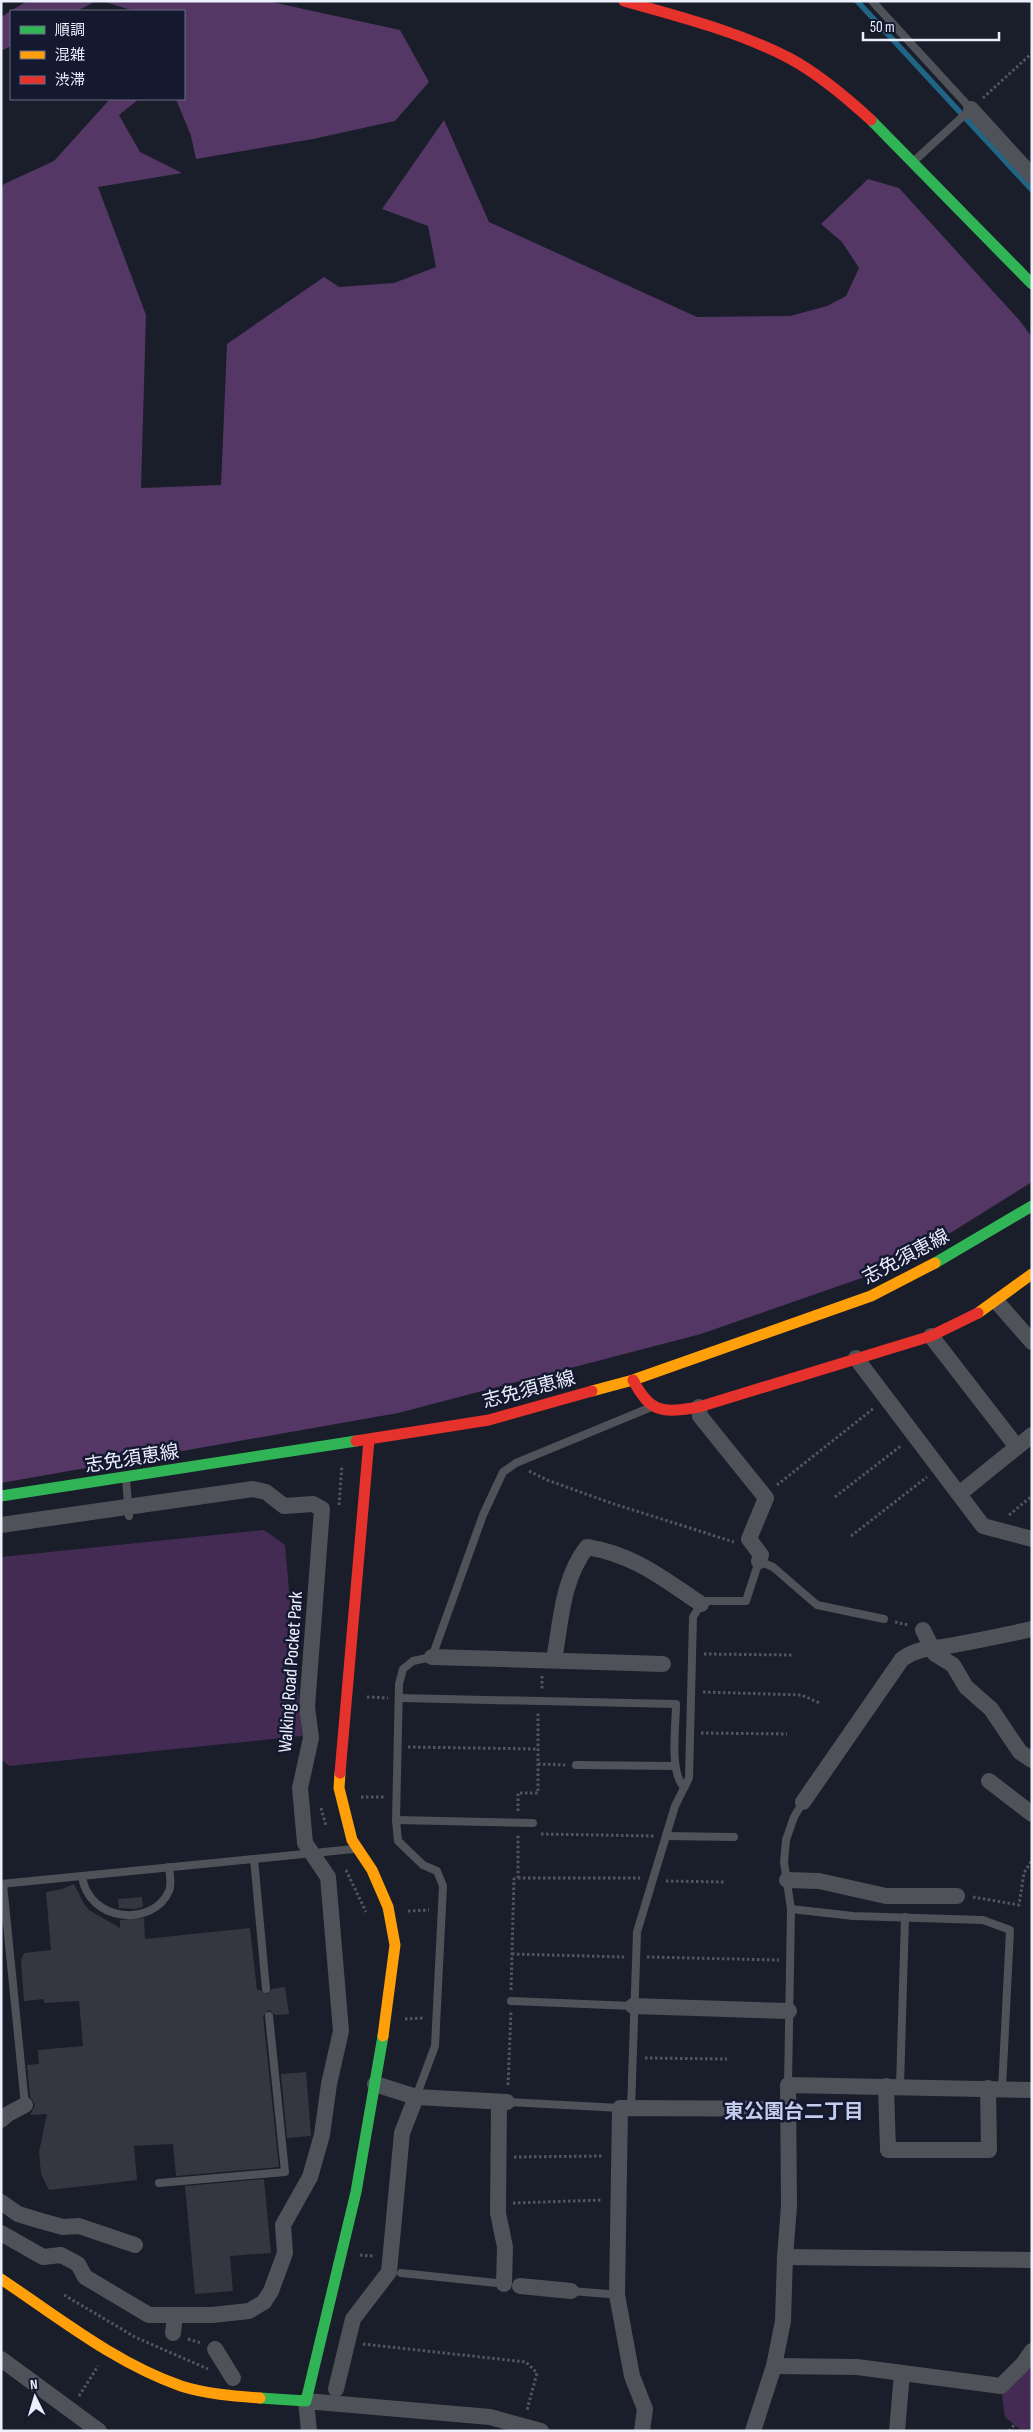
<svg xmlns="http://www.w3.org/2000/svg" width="1033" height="2432" font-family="'Sofia Sans Condensed','Noto Sans JP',sans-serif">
<rect width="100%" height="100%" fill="#1a1d2a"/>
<g fill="#442b53">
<polygon points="264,1530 285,1545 302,1736 9,1766 1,1759 1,1557"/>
<polygon points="1032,2358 1032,2431 1022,2431 1005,2417 1002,2395"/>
</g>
<g fill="#543764">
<polygon points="27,1 96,1 77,11 11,11 11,46 1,51 1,17"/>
<polygon points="102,1 267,1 400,30 429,82 395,121 313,139 196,159 191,136 176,99 184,99 184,11 134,11"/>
<polygon points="110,99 139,99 119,115 140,152 182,173 98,187 146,315 141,488 221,485 227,344 324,277 339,287 394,283 436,267 428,226 382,209 444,120 489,222 697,317 790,316 827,306 846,296 859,268 842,242 821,224 868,179 899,188 1020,321 1032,337 1032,1182 899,1265 701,1334 398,1413 1,1483 1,188 4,184 54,161"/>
</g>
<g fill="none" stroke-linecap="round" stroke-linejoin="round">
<polyline stroke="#206585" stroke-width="5.5" points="857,1 1032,190"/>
</g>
<g fill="#363641">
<polygon points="74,1884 84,1904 89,1910 120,1928 120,1920 144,1918 145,1939 250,1928 257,1990 260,1990 267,1994 272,1989 285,1987 289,2014 275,2015 269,2010 263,2016 279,2167 176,2176 173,2144 134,2146 137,2180 49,2190 41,2174 39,2152 47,2114 30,2115 35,2105 30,2096 27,2065 39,2064 38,2050 83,2046 79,2001 44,2003 44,1999 24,2001 21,1960 24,1953 51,1950 46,1892 62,1889"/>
<polygon points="142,1897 143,1907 135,1909 119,1908 118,1899"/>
<polygon points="306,2072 311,2136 287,2138 281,2074"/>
<polygon points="264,2179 271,2253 230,2256 233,2291 195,2294 185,2186"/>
</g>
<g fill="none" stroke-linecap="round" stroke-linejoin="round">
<g stroke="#53555d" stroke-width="3" stroke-dasharray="2.5 2.5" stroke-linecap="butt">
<polyline points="983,98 1032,53"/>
<polyline points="529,1471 547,1480 611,1503 734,1542"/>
<polyline points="777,1485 874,1408"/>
<polyline points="835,1497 902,1445"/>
<polyline points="339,1505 342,1465"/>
<polyline points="1009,1515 1032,1496"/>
<polyline points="851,1536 927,1477"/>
<polyline points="895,1622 908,1625"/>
<polyline points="704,1654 792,1655"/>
<polyline points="542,1676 542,1690"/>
<polyline points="703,1692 801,1695 820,1703"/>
<polyline points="367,1697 388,1698"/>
<polyline points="701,1733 787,1734"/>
<polyline points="408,1747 538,1749"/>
<polyline points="538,1764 565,1765"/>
<polyline points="361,1797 385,1797"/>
<polyline points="321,1808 326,1826"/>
<polyline points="518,1811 518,1793 538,1793 538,1711"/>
<polyline points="541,1834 654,1836"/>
<polyline points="346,1870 366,1912"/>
<polyline points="518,1878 640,1878"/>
<polyline points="666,1881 724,1882"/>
<polyline points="973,1897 1019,1905 1024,1873 1032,1860"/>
<polyline points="408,1911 429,1910"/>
<polyline points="512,1954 624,1957"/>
<polyline points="647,1957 779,1960"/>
<polyline points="511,1990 514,1879 518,1878 518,1835"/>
<polyline points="405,2019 424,2018"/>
<polyline points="645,2058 727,2059"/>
<polyline points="508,2085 511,2011"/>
<polyline points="514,2157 603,2156"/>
<polyline points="513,2203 602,2200"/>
<polyline points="360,2255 373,2256"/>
<polyline points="64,2295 135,2337 208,2369"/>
<polyline points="188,2339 201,2343"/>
<polyline points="363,2344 526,2362 537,2373 527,2410"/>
<polyline points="79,2396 98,2366"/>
<polyline points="1009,2431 1015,2424"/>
</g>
<g stroke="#4f5258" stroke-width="8">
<polyline points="872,1 971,109 914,161"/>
<polyline points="126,1479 129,1516"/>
<path d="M399 1698 676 1704C676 1726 669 1772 684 1787"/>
<polyline points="576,1765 675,1766"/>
<polyline points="396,1820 533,1823"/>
<polyline points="666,1836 734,1837"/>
<polyline points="254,1859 266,1989"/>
<path d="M82 1876C88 1922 153 1928 169 1891 172 1884 170 1875 169 1867"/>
<polyline points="1,1884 354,1849"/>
<polyline points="3,1884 25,2105"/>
<polyline points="791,1909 853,1916 983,1920 1010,1930 1002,2089"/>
<polyline points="511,2001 633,2006"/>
<polyline points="788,2085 791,1909 784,1862 786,1840 794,1817 803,1802"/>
<polyline points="900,2086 905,1917"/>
<polyline points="416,2097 435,2046 443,1886 437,1871 423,1865 398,1841 396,1820 399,1684 403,1669 413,1661 432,1657 483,1515 503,1472 516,1463 649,1408"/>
<polyline points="507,2102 620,2108"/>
<polyline points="631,2109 637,1932 675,1806 689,1778 693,1617 703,1601 746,1601 759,1561 773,1567 817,1605 884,1619"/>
<polyline points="159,2183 285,2172 269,2016"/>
<polyline points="401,2273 506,2284"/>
<polyline points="571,2291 608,2294"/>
</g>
<g stroke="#4f5258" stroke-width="16">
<polyline points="971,109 1032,176"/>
<polyline points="997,1302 1032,1342"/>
<polyline points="931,1336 1017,1447"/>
<polyline points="856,1358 983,1526 1032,1539"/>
<polyline points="699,1407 700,1416 766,1498 749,1539 761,1555 759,1561"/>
<polyline points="959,1494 1032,1435"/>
<polyline points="1,1525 253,1489 266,1492 284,1506 313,1504 322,1509 307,1707 311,1738 300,1788 305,1843 328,1877 341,2031 329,2084 322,2135 310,2177 283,2225 285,2253 271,2291 264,2302 249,2311 212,2315 149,2315 85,2277 78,2264 61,2255 43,2257 1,2233"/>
<polyline points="923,1630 935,1654 953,1665 966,1687 991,1709 1020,1752 1032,1760"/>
<polyline points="432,1657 663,1664"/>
<path d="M554 1660C561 1622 562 1579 587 1547 635 1555 662 1578 701 1604"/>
<polyline points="989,1781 1032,1814"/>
<path d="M803 1802 902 1659C919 1647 934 1649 954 1645 980 1640 1006 1635 1032 1629"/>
<polyline points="787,1880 819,1881 886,1896 957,1896"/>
<polyline points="633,2006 789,2011"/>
<polyline points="375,2084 416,2097 507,2102"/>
<polyline points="886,2086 888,2150 989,2150 988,2088"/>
<polyline points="499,2102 498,2213 505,2247 504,2284"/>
<polyline points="1,2120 8,2114 25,2105"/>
<polyline points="1,2202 18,2214 41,2221 63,2227 79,2226 135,2245"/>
<polyline points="785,2257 1032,2260"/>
<polyline points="520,2286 571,2291"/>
<polyline points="173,2333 175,2315"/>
<polyline points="215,2349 233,2378"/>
<polyline points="1,2359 99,2431"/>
<polyline points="774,2366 857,2367 1001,2386 1023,2364 1032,2351"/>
<polyline points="336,2389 353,2319 389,2272 402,2133 416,2097"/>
<polyline points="309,2431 306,2401 490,2417 541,2431"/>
<polyline points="642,2431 645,2409 632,2376 617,2295 620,2108 789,2109"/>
<polyline points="753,2431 774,2366 783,2321 785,2257 789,2206 788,2085 1032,2090"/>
<polyline points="897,2431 902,2373"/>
</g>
<g stroke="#30b455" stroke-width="11">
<polyline points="871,120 1032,284"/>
<polyline points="935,1263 1032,1206"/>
<polyline points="1,1496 356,1441"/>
<polyline points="260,2398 306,2401 356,2192 383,2036"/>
</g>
<g stroke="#ff9f0a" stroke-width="11">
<polyline points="978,1313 1032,1274"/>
<polyline points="592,1391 633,1380 871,1296 935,1263"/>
<polyline points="340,1773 339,1788 352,1840 372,1870 388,1907 395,1945 383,2036"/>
<path d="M1 2279C58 2317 115 2363 181 2386 206 2394 233 2396 260 2398"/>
</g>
<g stroke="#e5322d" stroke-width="11">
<path d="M624 1C680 17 737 31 789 58 819 74 846 97 871 120"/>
<path d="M633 1380C651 1414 663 1413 699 1407L931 1336 978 1313"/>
<polyline points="356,1441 489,1420 592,1391"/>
<polyline points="340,1773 369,1440"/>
</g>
</g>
<g text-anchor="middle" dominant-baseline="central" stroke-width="5" stroke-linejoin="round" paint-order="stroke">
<g font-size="19" fill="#ecf0fd" stroke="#141930">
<text transform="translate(906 1257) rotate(-28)">志免須恵線</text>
<text transform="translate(529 1390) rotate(-15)">志免須恵線</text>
<text transform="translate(132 1459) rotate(-9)">志免須恵線</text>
<text transform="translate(291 1672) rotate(-86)">Walking Road Pocket Park</text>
</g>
<g font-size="20" font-weight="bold" fill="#c3ccec" stroke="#141930">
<text x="794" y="2112">東公園台二丁目</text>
</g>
</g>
<rect width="1033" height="2432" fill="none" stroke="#ecf0fd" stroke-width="5"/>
<rect x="10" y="10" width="175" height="90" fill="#141930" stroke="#6a6f82"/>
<rect x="20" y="26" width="25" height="8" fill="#30b455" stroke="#6a6f82"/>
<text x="55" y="35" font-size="15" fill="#ecf0fd">順調</text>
<rect x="20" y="51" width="25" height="8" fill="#ff9f0a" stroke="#6a6f82"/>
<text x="55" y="60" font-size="15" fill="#ecf0fd">混雑</text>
<rect x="20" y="76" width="25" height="8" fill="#e5322d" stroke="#6a6f82"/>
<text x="55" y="85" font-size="15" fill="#ecf0fd">渋滞</text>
<g transform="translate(35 2397) rotate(355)" stroke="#141930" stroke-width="4" paint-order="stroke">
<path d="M0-4L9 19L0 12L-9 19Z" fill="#ecf0fd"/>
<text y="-8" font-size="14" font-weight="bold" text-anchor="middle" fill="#ecf0fd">N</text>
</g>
<path d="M863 32v8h136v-8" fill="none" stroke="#ecf0fd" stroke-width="2.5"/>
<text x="870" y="32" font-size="15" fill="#ecf0fd" stroke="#141930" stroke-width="4" paint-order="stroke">50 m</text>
</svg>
